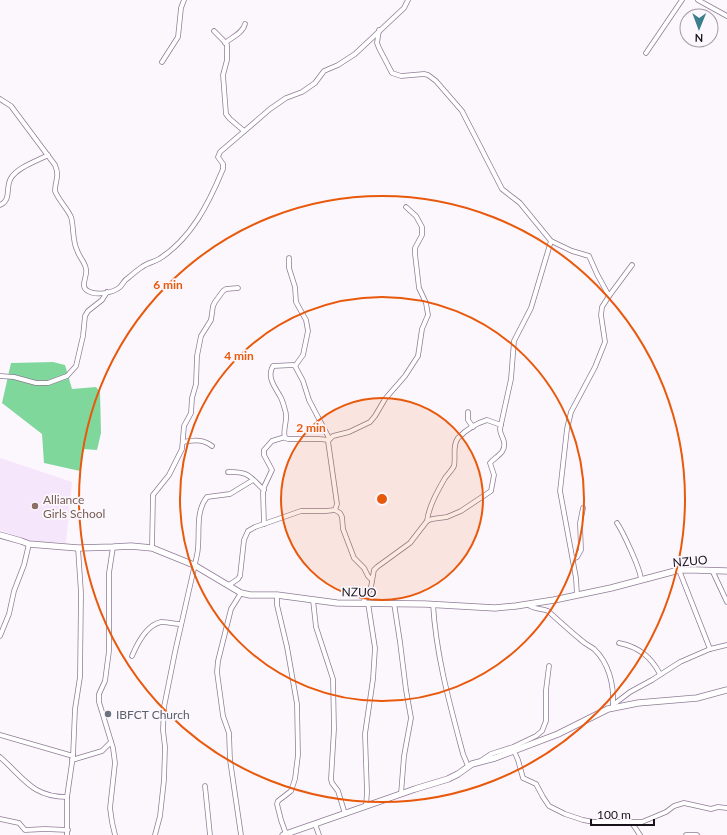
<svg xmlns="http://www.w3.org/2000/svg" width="727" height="835" font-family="Lato,sans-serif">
<rect width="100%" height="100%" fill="#fcf7fd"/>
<polygon fill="#f6e6fc" points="0,458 72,482 66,543 30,541 0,530"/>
<polygon fill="#80d79c" points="53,362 65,365 72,389 96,387 100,392 101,433 97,450 83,449 80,471 44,463 42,434 2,403 11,363"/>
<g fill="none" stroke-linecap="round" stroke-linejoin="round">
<g stroke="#8f7c97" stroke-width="5.5">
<g id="street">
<polyline points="698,0 727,16"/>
<polyline points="379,30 377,43 379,48 392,73 401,76 424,74 428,75 436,81 462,111 502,189 520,203 551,241 572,251 589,256 597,274 609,296"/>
<polyline points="214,31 223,40 227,45 227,60 223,75 226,114 230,119 244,131"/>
<path d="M225 43C232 37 243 33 245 24"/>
<polyline points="646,53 682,0"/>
<polyline points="162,62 178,37 181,8 184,0"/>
<path d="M0 99 11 106 55 165C60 177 55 180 55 191 59 201 67 208 71 217 74 226 72 240 77 250 79 257 85 262 86 269 88 276 79 287 88 291 96 296 113 293 120 287 123 284 124 280 128 278 133 274 137 270 142 267 147 263 154 262 159 259 191 239 209 203 223 169V164L218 157 220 152 270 109 286 98 302 92 315 83 324 71 338 65 355 54 404 8 408 0"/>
<path d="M0 205C12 200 5 187 11 178 18 167 37 161 48 155"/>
<polyline points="289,258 289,268 295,287 296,302 306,320 308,331 303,355 295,366"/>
<polyline points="0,376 14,377 36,383 48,383 67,376 76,366 83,336 85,316 88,311 102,300 107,292"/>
<polyline points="468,412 468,420 473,427"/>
<path d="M329 440 319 439H288L285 438C282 429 289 419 285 410 284 406 283 402 281 398 276 388 266 378 273 366L293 365 295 366 303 381 309 400 329 438"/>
<path d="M183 442C194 440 203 439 212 446"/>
<path d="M228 472C249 471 250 477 264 490"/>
<polyline points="335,510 340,513 342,517 343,529 354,558 364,568 368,576 372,580"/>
<path d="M427 521C429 506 437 492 445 478 448 474 452 470 454 466 456 457 452 446 458 438 466 430 477 423 487 420L501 425"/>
<path d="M617 523C623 532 641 570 641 580"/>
<polyline points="264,524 263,493 264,487 272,470 264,455 264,450 272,441 285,437"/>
<polyline points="113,547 109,573 109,651 105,681 99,694 99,702 113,748 115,763 110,808 112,822 115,835"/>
<polyline points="152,548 153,495 169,475 182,449 184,426 191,413 192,398 196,384 197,356 201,336 211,320 213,306 215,302 223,291 226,289 238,288"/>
<polyline points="573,559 577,557 581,550 580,523 583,508"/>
<polyline points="679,570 710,649"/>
<polyline points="712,570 727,602"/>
<polyline points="229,585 238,579 240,576 244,540 248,531 255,527 301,511 326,511 335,510 337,504 328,441 333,436 349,432 370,422 375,416 385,399 405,376 418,356 422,329 428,315 426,303 419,288 415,254 415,248 422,235 422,227 416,216 406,207"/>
<polyline points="277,595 277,605 287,647 297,704 298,755 295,779 291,791 278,801 277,804 281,820 286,834"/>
<polyline points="577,595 576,578 560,491 567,429 571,412 595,367 605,342 601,315 602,307 609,296 632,265"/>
<polyline points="313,600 316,627 333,679 334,729 331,779 332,783 338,791 345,814"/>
<path d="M363 603 371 587 374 570 377 567 410 543 427 521 432 519 447 517 461 511 491 491 494 475 490 463C496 456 506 453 504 442 503 437 500 434 500 429L511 379 514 341 531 308 551 241"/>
<polyline points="394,603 400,642 406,690 411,718 404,756 401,794"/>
<path d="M433 604C436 656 450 705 463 754L468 766"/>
<path d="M527 604C534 610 541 608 548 611 559 621 570 631 581 640 585 644 590 646 594 649 609 663 614 685 613 704"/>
<polyline points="0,636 9,614 14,591 24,565 29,544"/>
<path d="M619 643C639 647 651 657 660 674"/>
<path d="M132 656C137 644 147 625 161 622 167 622 175 624 181 624"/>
<polyline points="613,705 630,692 652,680 680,662 710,649 727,645"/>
<polyline points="0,735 73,756"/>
<polyline points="514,751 518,760 523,778 536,784 543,797 549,806 565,814 583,820 594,822 642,822 666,812 674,806 684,803 711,809 718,807 727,808"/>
<path d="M0 757C24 778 32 797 67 797"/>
<polyline points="72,760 102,751 111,742"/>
<polyline points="482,760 491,754 513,747 536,736 542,731 546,721 546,690 549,666"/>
<polyline points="205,786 210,835"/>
<polyline points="366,806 367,792 365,734 373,679 375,648 368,603"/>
<polyline points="0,819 19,823 25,830 45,829 68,830"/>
<polyline points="632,823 640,835"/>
<polyline points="315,824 319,835"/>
<polyline points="67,835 67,797 73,756 75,709 80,677 81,593 78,548"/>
<path d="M155 835 160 816 164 780 165 747 163 730 164 707 175 652 197 555C201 537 194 513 207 497L230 494 253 480"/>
<polyline points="241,835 230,760 229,733 223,716 217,672 218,661 231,609 241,593"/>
<polyline points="686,835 697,835"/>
</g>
</g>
<g stroke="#8f7c97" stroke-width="7">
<g id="secondary">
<polyline points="0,535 21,541 29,544 78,548 113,547 131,546 152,548 194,565 241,593 250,595 277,595 337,603 425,604 495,608 516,606 554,600 611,588 679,570 695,570 727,571"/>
<polyline points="283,835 415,789 448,779 458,774 472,764 495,758 558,734 608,709 638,703 697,698 727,690"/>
</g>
</g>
<use href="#street" stroke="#fff" stroke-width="4"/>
<use href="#secondary" stroke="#fff" stroke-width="5.5"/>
</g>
<circle cx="382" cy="499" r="101" fill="#e8590c" fill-opacity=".12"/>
<g fill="none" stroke="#e8590c" stroke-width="2">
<circle cx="382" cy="499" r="101"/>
<circle cx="382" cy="499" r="202"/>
<circle cx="382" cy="499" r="303"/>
</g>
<circle fill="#8d6e63" stroke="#fcf7fd" stroke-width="1.5" cx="35" cy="506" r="4"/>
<circle fill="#6b7280" stroke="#fcf7fd" stroke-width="1.5" cx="108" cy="714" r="4"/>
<g text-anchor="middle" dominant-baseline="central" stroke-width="3.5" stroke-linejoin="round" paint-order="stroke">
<g font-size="12" fill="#785e54" stroke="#fcf7fd" text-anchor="start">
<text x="43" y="499">Alliance<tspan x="43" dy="14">Girls School</tspan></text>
</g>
<g font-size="12" fill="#19121c" stroke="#fcf7fd">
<text transform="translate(690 561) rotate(-5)">NZUO</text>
<text transform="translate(359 592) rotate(1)">NZUO</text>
</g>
<g font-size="12" fill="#5b616d" stroke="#fcf7fd" text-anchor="start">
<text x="116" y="714">IBFCT Church</text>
</g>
</g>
<circle cx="382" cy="499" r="6" fill="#e8590c" stroke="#fcf7fd" stroke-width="2"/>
<g font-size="12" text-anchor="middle" font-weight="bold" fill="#e8590c" stroke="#fcf7fd" stroke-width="3.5" stroke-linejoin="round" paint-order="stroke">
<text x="168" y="289">6 min</text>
<text x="239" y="360">4 min</text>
<text x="311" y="432">2 min</text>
</g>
<g transform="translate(699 28) rotate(181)"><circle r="19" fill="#fcf7fd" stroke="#a19ba3"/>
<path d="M0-3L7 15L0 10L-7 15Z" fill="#3b7f8d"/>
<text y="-6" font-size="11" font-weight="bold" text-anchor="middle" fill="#19121c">N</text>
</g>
<path d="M591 819v6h63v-6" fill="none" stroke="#19121c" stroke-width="2"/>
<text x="597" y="819" font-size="12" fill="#19121c" stroke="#fcf7fd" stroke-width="3" paint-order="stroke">100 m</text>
</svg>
